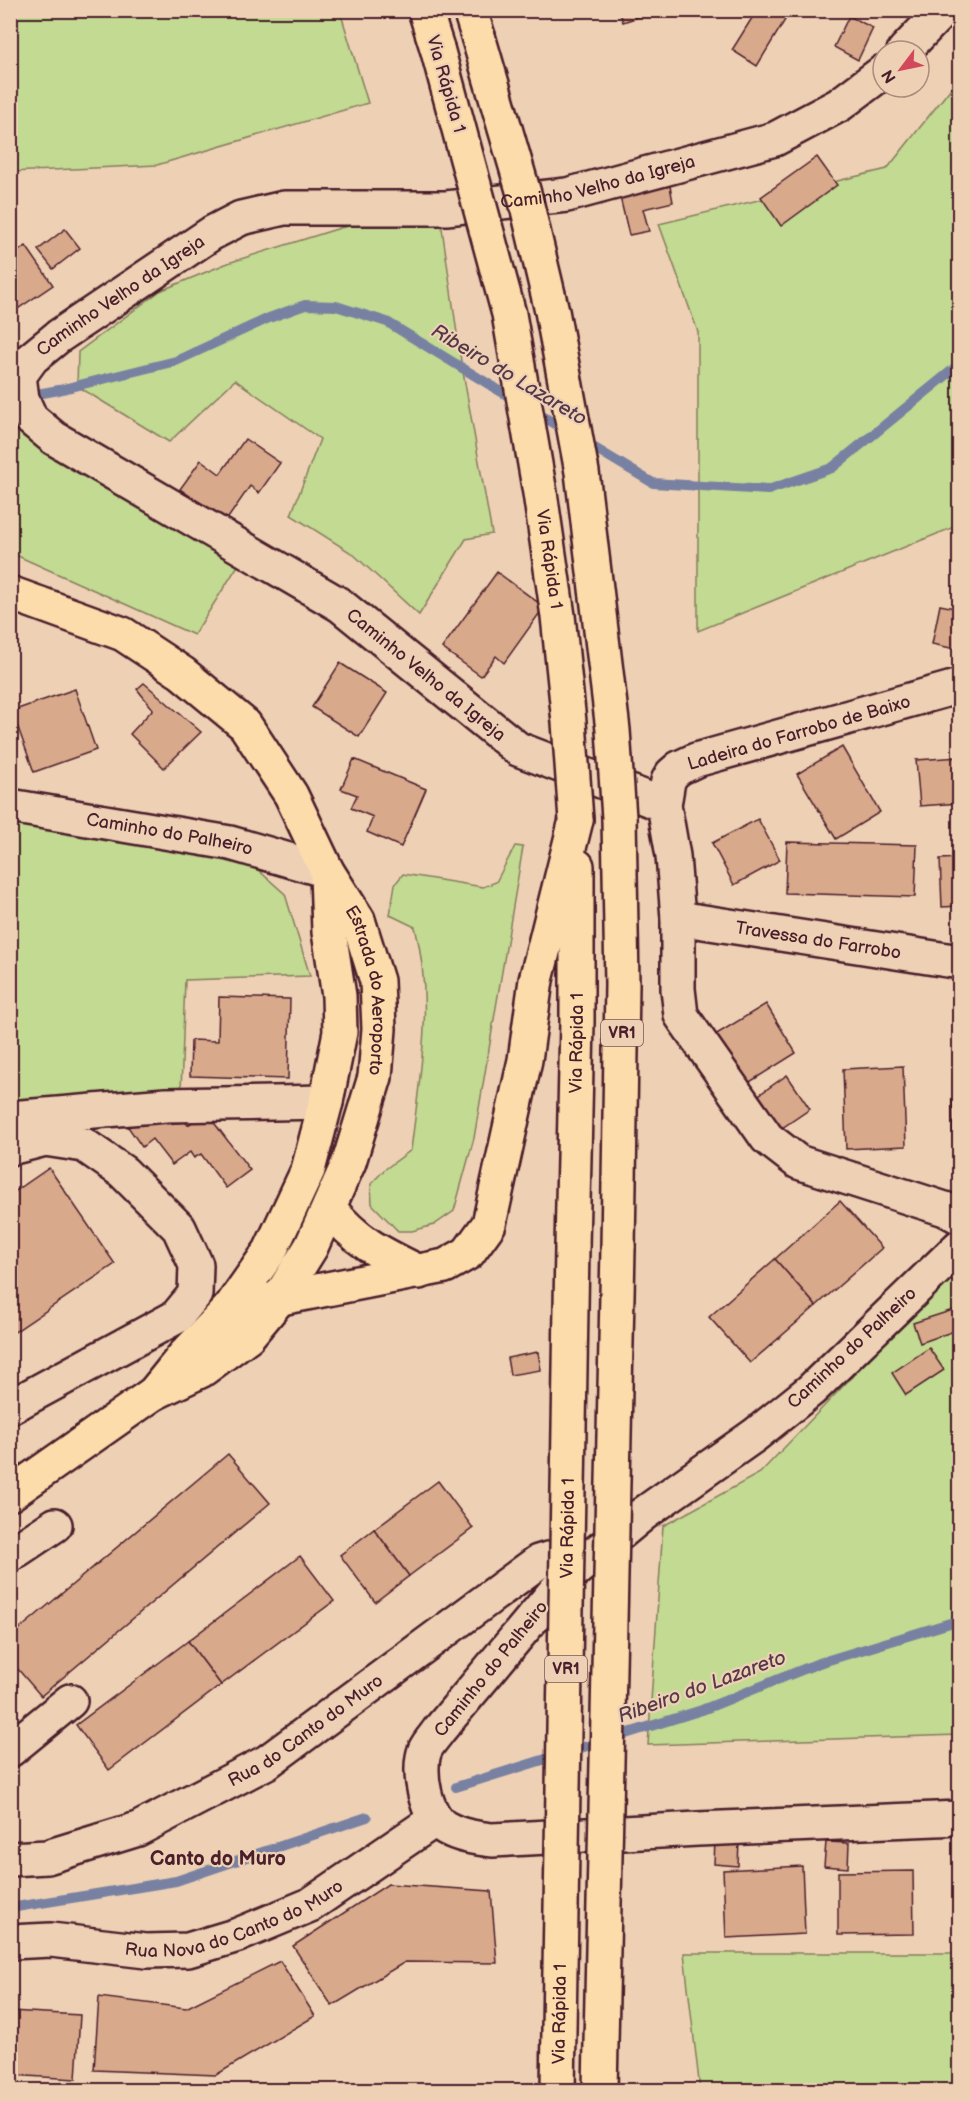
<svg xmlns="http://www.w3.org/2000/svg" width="970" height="2101" font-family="'Balsamiq Sans',sans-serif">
<rect width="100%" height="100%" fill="#eed1b5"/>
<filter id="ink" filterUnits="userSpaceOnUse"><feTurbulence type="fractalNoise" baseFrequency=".0167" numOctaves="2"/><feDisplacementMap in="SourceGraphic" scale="12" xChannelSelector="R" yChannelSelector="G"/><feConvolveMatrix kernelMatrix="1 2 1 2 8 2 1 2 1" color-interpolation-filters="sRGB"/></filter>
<g filter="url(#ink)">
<g fill="#c2da91" stroke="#867c5e" stroke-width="1.5">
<polygon points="10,11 340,11 368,103 157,165 11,172"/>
<polygon points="959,78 959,525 698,631 698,332 659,224 887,169"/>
<polygon points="439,207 461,361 492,534 466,539 419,615 353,554 291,515 320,439 235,380 169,442 77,386 78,352 160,291 228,263 340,228"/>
<polygon points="10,425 239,564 194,635 11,553"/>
<polygon points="10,821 248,861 285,894 310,976 185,980 181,1092 11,1099"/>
<path d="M515 846 523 847 474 1138 454 1211 434 1225 412 1231H398L372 1204 371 1184 384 1170 411 1150C420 1075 434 1001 415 927L390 915 395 884 403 874 483 887 496 882Z"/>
<polygon points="959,1265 959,1735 648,1745 663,1526 760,1473"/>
<polygon points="684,1953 959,1953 959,2090 700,2090"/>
</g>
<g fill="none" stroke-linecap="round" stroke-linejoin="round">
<g stroke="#7881a1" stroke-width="10">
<polyline points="26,396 59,390 176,361 269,318 305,305 336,306 387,322 518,402"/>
<polyline points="532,410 567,431"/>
<polyline points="583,441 653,483 768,490 832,468 960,364"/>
<polyline points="456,1787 702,1710 819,1663 960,1620"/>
<polyline points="10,1908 176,1881 367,1817"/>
</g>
</g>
<g fill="#d9a98c" stroke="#4a1f2b" stroke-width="1.5">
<polygon points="619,10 659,10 623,22"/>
<polygon points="757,10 781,10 788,15 757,66 732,50"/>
<polygon points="849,16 873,28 858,60 834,47"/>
<polygon points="817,157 837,185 781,226 761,197"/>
<polygon points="670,186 673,202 643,209 649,231 629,235 620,197"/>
<polygon points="65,229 80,248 53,269 38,250"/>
<polygon points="26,246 53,285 10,314 10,256"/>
<polygon points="245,439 280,463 259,493 250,486 226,521 180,489 201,460 220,474"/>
<polygon points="497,572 544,607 504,663 496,656 481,676 442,648"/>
<polygon points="940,605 960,609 960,650 932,644"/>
<polygon points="340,663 387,693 359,737 312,707"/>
<polygon points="144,683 201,732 164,768 130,734 153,709 137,689"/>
<polygon points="75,689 96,750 34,772 12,711"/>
<polygon points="842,747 880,812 836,839 797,774"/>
<polygon points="960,757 960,803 920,806 916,760"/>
<polygon points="354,759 426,789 401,847 367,832 373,817 351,808 357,795 341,789"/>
<polygon points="758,819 780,860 734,885 712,843"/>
<polygon points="787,842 917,845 915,897 785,893"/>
<polygon points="960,858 960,906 942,907 940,859"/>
<polygon points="219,997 290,999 288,1079 190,1076 191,1040 218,1041"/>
<polygon points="766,1004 796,1053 745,1085 715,1035"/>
<polygon points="903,1066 906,1146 846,1149 843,1069"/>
<polygon points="787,1075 810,1109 779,1130 756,1097"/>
<polygon points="953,1079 960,1079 960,1097 954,1097"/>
<polygon points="952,1099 960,1099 960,1140 953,1141"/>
<polygon points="209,1116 250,1170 226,1188 201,1154 194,1158 190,1152 172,1165 152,1139 142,1147 124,1121 163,1119 167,1124 185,1122 188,1125 200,1117"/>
<polygon points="955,1146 960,1146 960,1188 959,1188"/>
<polygon points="49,1168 115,1264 10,1335 10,1195"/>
<polygon points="840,1201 882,1248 816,1306 775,1259"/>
<polygon points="775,1259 816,1306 750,1363 709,1317"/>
<polygon points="959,1308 960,1329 920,1343 913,1323"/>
<polygon points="929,1348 944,1370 906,1395 892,1373"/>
<polygon points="538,1352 541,1370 510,1375 507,1358"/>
<polygon points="228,1454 270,1503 41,1696 10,1660 10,1637"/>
<polygon points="438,1481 473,1528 409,1576 374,1529"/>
<polygon points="374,1529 409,1576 375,1602 340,1555"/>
<polygon points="300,1556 334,1601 221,1685 188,1641"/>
<polygon points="188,1641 221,1685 109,1770 76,1725"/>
<polygon points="715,1840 739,1841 738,1866 714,1864"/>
<polygon points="826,1842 849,1843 848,1868 824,1866"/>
<polygon points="802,1866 805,1934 726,1938 723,1870"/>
<polygon points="913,1871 914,1934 838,1935 838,1872"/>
<polygon points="388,1884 491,1891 497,1963 405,1962 332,2006 293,1946"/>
<polygon points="280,1961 315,2016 216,2075 94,2070 99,1997 186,2008"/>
<polygon points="10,2011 80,2015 76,2079 10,2075"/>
</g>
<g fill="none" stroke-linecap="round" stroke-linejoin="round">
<g stroke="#4a1f2b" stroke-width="38">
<g id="minor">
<polyline points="904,51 943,10"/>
<polyline points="960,686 696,760 679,768 672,774 668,781 664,805 673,856 678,918 678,989 681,1015 767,1138 798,1162 945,1209 960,1217"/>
<path id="s1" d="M664 805 518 749 340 605 54 438 31 419 22 399 19 376 32 358 59 336 212 233 241 218 284 208H446L567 195 775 139 839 105 883 72"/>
<path id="s2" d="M10 806 230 843 327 871"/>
<path id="s3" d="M678 918 960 962"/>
<polyline points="10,1118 166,1105 326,1102"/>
<polyline points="10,1148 45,1139 84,1145 123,1172 179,1228 196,1265 195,1294 176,1317 10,1407"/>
<path d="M960 1246 811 1390 755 1435 643 1514 567 1577 439 1730C435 1736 428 1743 425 1750 417 1770 425 1817 446 1828 460 1836 476 1838 492 1840L698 1829 960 1818"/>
<polyline points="10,1555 55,1525"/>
<polyline points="10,1750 70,1701"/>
<path id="s4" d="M10 1859 47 1857 138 1829 267 1762 538 1562 548 1559 555 1560 567 1577"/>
<path id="s5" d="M10 1942 51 1940 146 1951 188 1950 238 1935 310 1905 436 1819"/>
</g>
</g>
<g stroke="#4a1f2b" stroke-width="38">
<g id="major">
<path id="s6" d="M10 593 123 634 182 673 245 725 291 795 327 871 358 920 377 981 379 1029 375 1077 349 1162 311 1247 278 1300 248 1336 202 1370 154 1393"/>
<polyline points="10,1494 154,1393 183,1357 230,1308 270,1251 308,1170 326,1102 340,1032 339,996 329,932 327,873"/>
</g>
</g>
<g stroke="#4a1f2b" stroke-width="38">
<g id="highway">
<polyline points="425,10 437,48"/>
<polyline points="470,10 478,36"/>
<path d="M329 1208C358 1243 380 1253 419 1272"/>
<path id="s7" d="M572 1247 577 1022V866"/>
<polyline points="618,1248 622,984 619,818"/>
<polyline points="230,1308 445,1266 468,1253 489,1224 525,1060 536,980 576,820"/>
</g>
</g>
<use href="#minor" stroke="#eed1b5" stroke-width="33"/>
<use href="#major" stroke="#fddcac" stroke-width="33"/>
<use href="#highway" stroke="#fddcac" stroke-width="33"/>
<g stroke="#4a1f2b" stroke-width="38" stroke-linecap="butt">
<g id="highway-bridge">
<polyline points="478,36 525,197 552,311 582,472 613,730 619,818"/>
<path id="s8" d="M437 48 509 314 540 493 558 616 569 722 576 820"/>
<path id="s9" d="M558 2090 572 1247"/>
<polyline points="600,2090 618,1248"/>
</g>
</g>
<use href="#highway-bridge" stroke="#fddcac" stroke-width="33"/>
</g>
</g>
<g text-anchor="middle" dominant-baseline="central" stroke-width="4.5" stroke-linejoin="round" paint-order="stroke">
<g fill="#eed1b5" stroke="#7b5454" stroke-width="1.5">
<rect x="601" y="1020" width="42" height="26" rx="4.5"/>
<rect x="545" y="1656" width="42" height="26" rx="4.5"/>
</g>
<g font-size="16" font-weight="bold" fill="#4a1f2b">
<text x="622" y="1033">VR1</text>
<text x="566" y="1669">VR1</text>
</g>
<g font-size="18" fill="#4a1f2b" stroke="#eed1b5">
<text transform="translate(446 84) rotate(74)">Via Rápida 1</text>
<text stroke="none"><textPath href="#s1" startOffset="1426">Caminho Velho da Igreja</textPath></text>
<text stroke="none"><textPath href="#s1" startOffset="922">Caminho Velho da Igreja</textPath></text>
<text stroke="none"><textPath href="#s8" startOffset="524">Via Rápida 1</textPath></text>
<text transform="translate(426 675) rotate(39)">Caminho Velho da Igreja</text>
<text transform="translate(799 733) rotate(-16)">Ladeira do Farrobo de Baixo</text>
<text stroke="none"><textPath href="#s2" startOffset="162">Caminho do Palheiro</textPath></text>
<text stroke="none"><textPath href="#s3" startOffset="142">Travessa do Farrobo</textPath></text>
<text stroke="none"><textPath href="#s6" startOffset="570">Estrada do Aeroporto</textPath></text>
<text stroke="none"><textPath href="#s7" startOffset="204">Via Rápida 1</textPath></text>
<text transform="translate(852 1348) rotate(-43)">Caminho do Palheiro</text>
<text stroke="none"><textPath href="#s9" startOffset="562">Via Rápida 1</textPath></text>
<text transform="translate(491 1669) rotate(-51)">Caminho do Palheiro</text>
<text stroke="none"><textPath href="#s4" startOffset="327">Rua do Canto do Muro</textPath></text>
<text stroke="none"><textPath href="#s5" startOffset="231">Rua Nova do Canto do Muro</textPath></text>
<text stroke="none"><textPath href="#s9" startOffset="76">Via Rápida 1</textPath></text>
</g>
<g font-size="20" font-style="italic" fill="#563849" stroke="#eed1b5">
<text transform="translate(509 375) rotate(31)">Ribeiro do Lazareto</text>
<text transform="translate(702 1687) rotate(-20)">Ribeiro do Lazareto</text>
</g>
<g font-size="20" font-weight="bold" fill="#4a1f2b" stroke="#eed1b5">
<text x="218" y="1859">Canto do Muro</text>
</g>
</g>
<rect width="970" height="2101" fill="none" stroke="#eed1b5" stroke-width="36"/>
<rect x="18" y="18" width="934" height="2065" fill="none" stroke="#4a1f2b" stroke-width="2" filter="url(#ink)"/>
<g transform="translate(901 69) rotate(238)"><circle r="28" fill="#eed1b5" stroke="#ac8a7e" stroke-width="1.5"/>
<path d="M0-4.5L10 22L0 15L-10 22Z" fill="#d1495b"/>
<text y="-9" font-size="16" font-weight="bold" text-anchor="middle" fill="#4a1f2b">N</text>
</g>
</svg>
